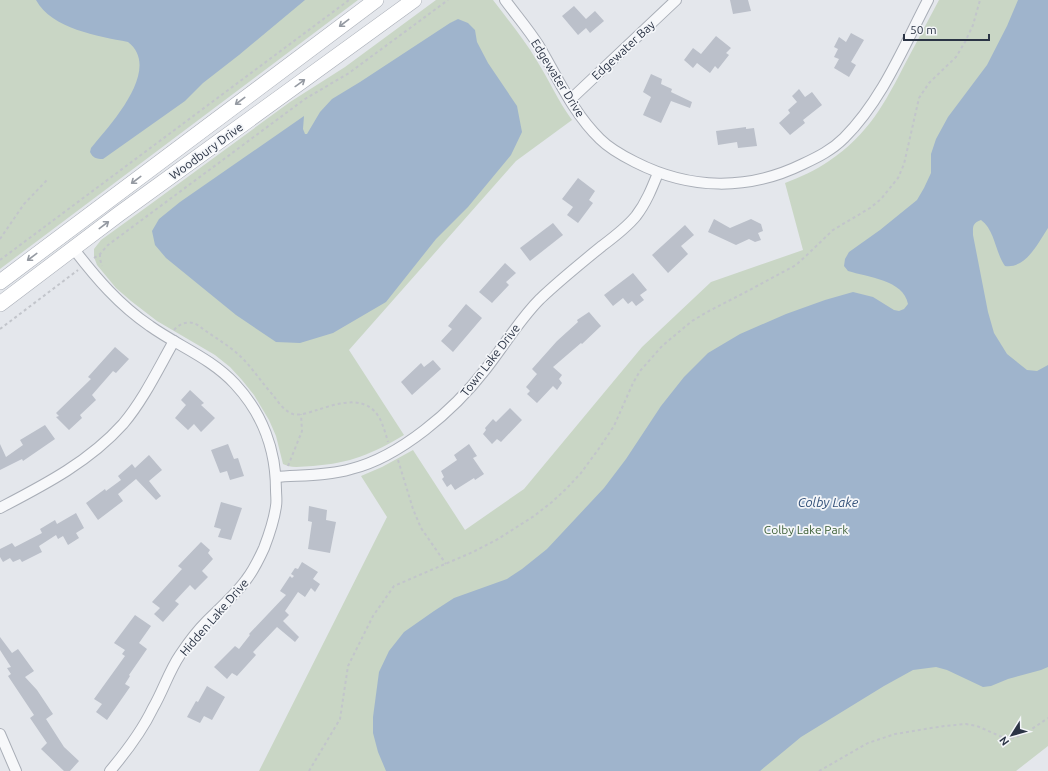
<svg xmlns="http://www.w3.org/2000/svg" width="1048" height="771" font-family="Ubuntu,sans-serif">
<rect width="100%" height="100%" fill="#e4e7ec"/>
<g fill="#c9d6c5">
<polygon points="0,0 358,0 0,269"/>
<path d="M436 0H493C508 20 524 39 537 61 549 80 558 101 572 120L516 161 349 350 404 435C372 454 351 463 313 466 305 466 296 468 288 466L283 464 276 436 269 420 254 395 242 380 230 367 215 355 157 321 131 301 116 288 97 265 94 257V249L101 240 148 206 290 102 345 67Z"/>
<path d="M939 0H1048V746L1016 771H259L387 517 361 476 382 467 413 450 465 530 524 489 642 347 711 282 803 250 785 183C800 177 815 171 829 161 868 135 885 103 906 62 917 41 928 21 939 0Z"/>
</g>
<g fill="#9fb4cc">
<path d="M36 0H305L239 55 203 83 185 101 103 159C96 159 93 158 90 152L91 148C109 126 163 69 128 42 98 36 52 29 36 0Z"/>
<path d="M1018 0H1048V228C1038 243 1026 269 1005 266 995 252 995 230 981 220 972 223 973 227 973 235L988 312 994 333 1007 354 1027 370 1037 371 1048 365V667L1041 670 1008 679 991 686 983 687 947 670 936 667 913 670 884 686 801 737 760 771H386L378 752 373 733V717L379 672 389 651 404 632 434 611 454 598 507 579 522 569 547 549 604 488 626 459 661 406 684 377 708 353 740 334 786 314 825 300 853 292 873 297 894 310 899 311 904 309 908 304C904 280 867 277 848 271L844 266 845 259 849 252 880 230 917 200 924 188 931 173V154L936 139 948 117 987 65 1007 26Z"/>
<polygon points="458,19 468,23 475,30 477,42 488,63 517,106 522,132 511,155 468,207 436,239 386,302 333,333 300,343 276,342 236,315 166,258 155,245 152,231 159,219 180,202 304,116 303,129 305,134 307,134 320,112 332,99 360,82 450,23"/>
</g>
<g fill="#bbc0ca">
<polygon points="730,0 748,0 751,11 733,14"/>
<polygon points="574,6 586,19 595,11 604,21 590,33 586,28 578,35 562,16"/>
<polygon points="851,33 864,40 851,62 856,65 849,77 834,68 839,59 834,57 838,49 834,47 839,37 846,42"/>
<polygon points="716,36 731,48 726,53 729,55 718,69 715,66 710,73 697,63 693,68 684,60 693,48 701,54"/>
<polygon points="651,74 662,79 661,84 672,89 671,92 692,102 690,108 671,101 661,123 643,115 651,97 643,92"/>
<polygon points="799,89 805,97 812,92 822,105 803,120 805,123 790,135 779,123 790,113 788,110 797,102 792,96"/>
<polygon points="746,127 746,129 754,128 757,146 738,148 737,142 718,145 716,131"/>
<polygon points="578,178 595,191 589,200 593,203 578,223 567,215 573,207 562,199"/>
<polygon points="714,219 730,228 751,219 761,224 763,231 758,233 761,240 755,242 749,239 736,245 708,232"/>
<polygon points="553,223 563,235 530,261 520,248"/>
<polygon points="685,225 694,235 681,246 688,254 668,273 652,255"/>
<polygon points="505,263 516,273 506,282 509,285 492,303 479,292"/>
<polygon points="633,273 647,290 640,295 644,300 636,306 632,301 628,304 623,298 613,306 604,295"/>
<polygon points="466,304 482,318 453,352 441,341 452,329 448,326"/>
<polygon points="589,312 601,326 582,344 581,343 553,367 562,375 559,379 562,383 557,390 553,386 537,403 527,394 530,391 526,387 537,374 532,369 557,341 578,322 577,320"/>
<polygon points="115,347 129,359 116,373 113,371 92,395 96,400 80,415 82,418 69,430 56,417 59,416 56,413 91,379 88,377"/>
<polygon points="433,360 441,369 412,395 401,382 421,363 424,367"/>
<polygon points="190,390 204,403 201,405 215,418 201,432 194,424 188,430 175,418 186,405 181,400"/>
<polygon points="510,408 522,420 501,442 497,439 492,444 483,434 486,430 485,428 493,419 496,422"/>
<polygon points="45,425 55,439 23,461 22,459 0,470 0,444 6,457 23,445 20,440"/>
<polygon points="228,444 234,459 238,458 244,476 230,480 227,471 220,473 211,450"/>
<polygon points="469,444 477,456 473,458 484,474 475,480 474,478 455,490 451,484 447,487 442,479 444,477 441,471 457,460 454,455"/>
<polygon points="149,455 162,470 149,481 161,496 156,500 136,479 118,494 123,501 98,520 86,503 105,489 106,491 121,480 118,476 132,464 135,468"/>
<polygon points="221,502 242,508 231,540 218,537 221,529 214,527"/>
<polygon points="309,506 327,510 326,520 336,522 330,553 308,549 312,522 308,521"/>
<polygon points="76,513 84,528 76,533 79,538 68,545 63,536 58,539 56,535 39,546 42,552 22,562 20,559 13,562 10,558 3,562 0,557 0,549 12,543 15,547 42,533 40,529 55,520 57,524"/>
<polygon points="201,542 210,550 208,553 213,559 202,571 208,577 195,590 190,585 175,601 179,604 163,622 154,614 160,608 152,602 182,569 178,566"/>
<polygon points="302,562 318,572 313,579 320,584 315,592 311,588 305,597 298,592 285,611 289,615 283,621 299,637 295,642 277,627 253,652 256,655 237,676 232,673 227,679 214,667 235,646 239,649 250,635 249,634 286,595 280,591 290,576 292,578 294,576 291,574 295,568 298,569"/>
<polygon points="135,615 151,626 139,643 147,649 129,675 130,676 125,684 130,687 107,720 96,712 102,704 94,699 125,656 122,654 125,650 114,643"/>
<polygon points="0,637 12,653 18,649 34,671 25,677 37,690 53,714 46,719 64,747 79,761 70,771 64,771 41,749 47,743 30,718 34,715 8,676 11,674 7,668 11,667 0,650"/>
<polygon points="207,686 225,697 212,720 204,716 200,723 187,717 196,701 198,702"/>
</g>
<g fill="none" stroke-linecap="round" stroke-linejoin="round">
<g stroke="#a9aeb7" stroke-width="12">
<g id="street">
<path d="M505 0C516 15 529 30 539 46 558 78 573 113 600 139 610 149 623 156 635 162 690 190 748 191 803 164 818 157 832 150 844 138 882 100 903 48 928 0"/>
<polyline points="570,100 676,0"/>
<path d="M73 248C96 278 119 305 150 326 178 346 211 358 235 384 262 413 276 450 276 490 276 495 277 501 276 506 274 521 269 535 264 548 259 559 253 571 246 580 235 595 220 608 207 621 197 631 188 643 180 655 169 671 163 691 153 708 142 731 126 752 110 771"/>
<path d="M276 477C300 475 327 476 351 469 400 457 454 410 485 370 504 346 519 320 540 299 560 280 581 263 602 246 614 237 627 227 636 216 646 203 652 188 658 173"/>
<path d="M0 508C44 485 89 462 123 424 144 399 158 369 174 341"/>
<polyline points="0,734 16,771"/>
</g>
</g>
<g stroke="#a9aeb7" stroke-width="16">
<g id="secondary">
<polyline points="0,282 376,0"/>
<polyline points="0,304 119,214 414,0"/>
</g>
</g>
<g stroke="#c2c5cb" stroke-width="2" stroke-dasharray="3 3" stroke-linecap="butt">
<polyline points="0,239 24,204 47,180"/>
<polyline points="100,254 100,259 102,266"/>
<polyline points="94,258 100,254 108,245 305,99 349,73 448,0"/>
<polyline points="0,260 349,0"/>
<polyline points="0,329 78,270"/>
<path d="M174 330C181 322 191 320 199 326 212 336 227 344 239 355 252 367 261 382 273 395 278 402 284 411 293 414 300 416 310 412 317 410 339 403 368 393 381 421 384 428 386 435 388 442"/>
<polyline points="398,460 413,509 421,528 446,564"/>
<polyline points="288,466 302,431 301,414"/>
<polyline points="309,771 340,719 348,666 373,616 394,586 473,552 498,539 534,516 552,502 567,488 581,473 600,447 614,426 633,383 640,371 662,346 692,321 709,311 744,293 796,265 809,253 833,230 870,208 881,199 898,178 904,164 919,98 929,83 956,57 965,42 973,25 980,0"/>
<polyline points="819,771 868,743 895,734 944,726 966,724 977,726 1002,737 1014,738 1026,733 1048,718"/>
</g>
<use href="#street" stroke="#f7f8fa" stroke-width="10"/>
<use href="#secondary" stroke="#fff" stroke-width="15"/>
</g>
<defs><path id="oneway-shaft" d="M-6 0H5M1.5-3L5.5 0L1.5 3" fill="none" stroke-width="1.6" stroke-linecap="round" stroke-linejoin="round"/></defs>
<g stroke="#959aa2">
<use href="#oneway-shaft" transform="translate(344 23) rotate(143)"/>
<use href="#oneway-shaft" transform="translate(300 83) rotate(-36)"/>
<use href="#oneway-shaft" transform="translate(240 101) rotate(143)"/>
<use href="#oneway-shaft" transform="translate(136 180) rotate(143)"/>
<use href="#oneway-shaft" transform="translate(104 225) rotate(-37)"/>
<use href="#oneway-shaft" transform="translate(32 257) rotate(143)"/>
</g>
<g text-anchor="middle" dominant-baseline="central" stroke-width="3.5" stroke-linejoin="round" paint-order="stroke">
<g font-size="12" fill="#2b3445" stroke="#f4f6f9">
<text transform="translate(623 50) rotate(-43)">Edgewater Bay</text>
<text transform="translate(558 78) rotate(58)">Edgewater Drive</text>
<text transform="translate(206 151) rotate(-36)">Woodbury Drive</text>
<text transform="translate(490 360) rotate(-52)">Town Lake Drive</text>
<text transform="translate(214 617) rotate(-49)">Hidden Lake Drive</text>
</g>
<g font-size="12" fill="#3f6138" stroke="#f4f6f9">
<text x="806" y="529">Colby Lake Park</text>
</g>
<g font-size="13" font-style="italic" fill="#34527a" stroke="#f4f6f9">
<text x="828" y="502">Colby Lake</text>
</g>
</g>
<g transform="translate(1012 735) rotate(233)" stroke="#f4f6f9" stroke-width="3" paint-order="stroke">
<path d="M0-3L7 15L0 10L-7 15Z" fill="#2b3445"/>
<text y="-6" font-size="11" font-weight="bold" text-anchor="middle" fill="#2b3445">N</text>
</g>
<path d="M904 34v6h85v-6" fill="none" stroke="#2b3445" stroke-width="2"/>
<text x="910" y="34" font-size="12" fill="#2b3445" stroke="#f4f6f9" stroke-width="3" paint-order="stroke">50 m</text>
</svg>
